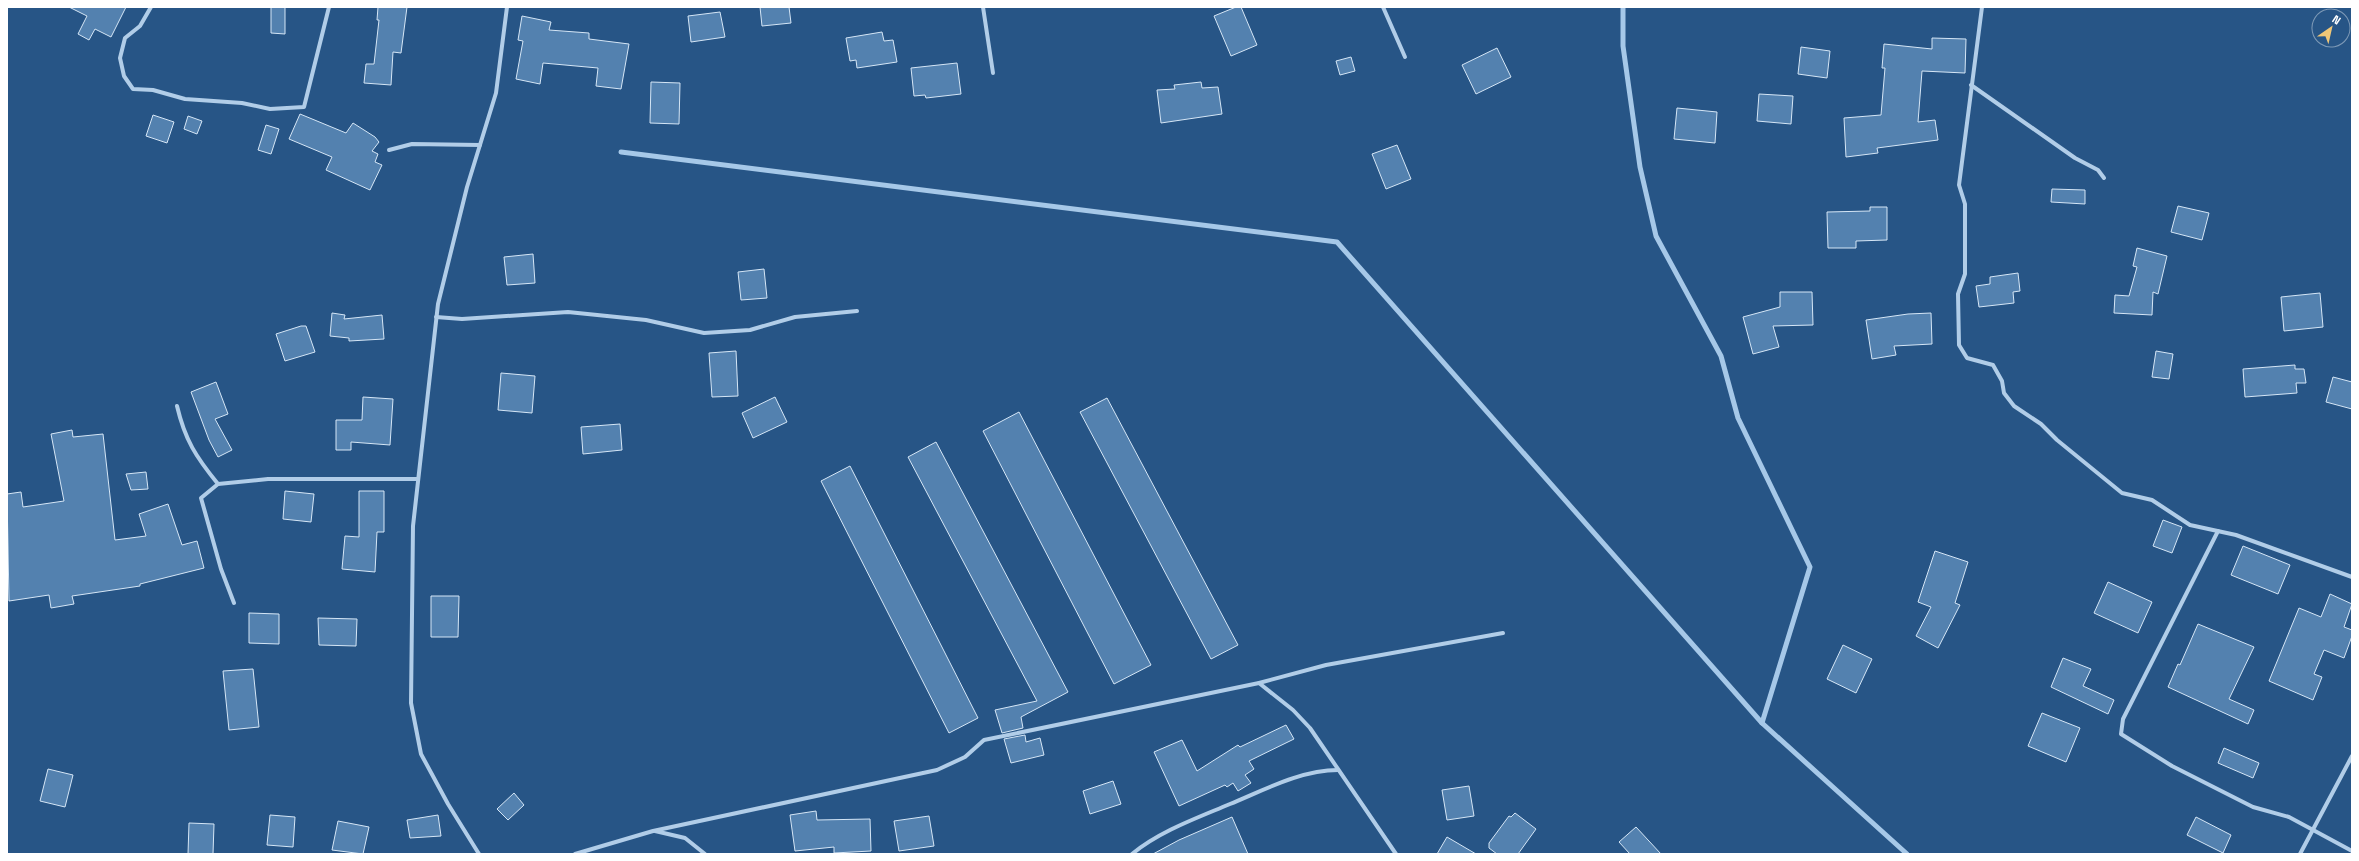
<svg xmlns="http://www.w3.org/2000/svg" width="2359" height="861" font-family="'Space Grotesk',sans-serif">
<rect width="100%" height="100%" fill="#275586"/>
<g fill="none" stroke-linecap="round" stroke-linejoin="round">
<g stroke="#a6c8e8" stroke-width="5">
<polyline points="1623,7 1623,46 1640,167 1656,236 1721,356 1738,418 1810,567 1762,723"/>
<polyline points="621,152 1337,242 1762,723 1907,854"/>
</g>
</g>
<g fill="#5381af" stroke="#d5e6f6">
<polygon points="69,7 126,7 111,37 95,29 89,40 78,34 87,16"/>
<polygon points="271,7 285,7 285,34 271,33"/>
<polygon points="378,7 407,7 401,53 393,52 391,85 364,83 366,64 374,64 379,20 377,20"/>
<polygon points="760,7 789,7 791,23 762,26"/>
<polygon points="1236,7 1241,7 1257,45 1231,56 1214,16"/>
<polygon points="720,12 725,37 691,42 688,16"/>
<polygon points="522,16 551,22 549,30 589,33 589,39 629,44 621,89 596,86 598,68 543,63 540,84 516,79 523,41 518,40"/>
<polygon points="882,32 884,41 893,40 897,62 857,68 856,60 850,61 846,38"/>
<polygon points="1932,38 1966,39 1965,73 1922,71 1918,122 1935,120 1938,140 1877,148 1878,153 1846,157 1844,118 1881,115 1885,68 1882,68 1884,44 1932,49"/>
<polygon points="1801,47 1830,51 1827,78 1798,74"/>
<polygon points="1497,48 1511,77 1476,94 1462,65"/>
<polygon points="1351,57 1355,71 1340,75 1336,61"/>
<polygon points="957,63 961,94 926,98 925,95 914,96 911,68"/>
<polygon points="651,82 680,83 679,124 650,123"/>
<polygon points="1201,82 1202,88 1218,87 1222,114 1161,123 1157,90 1175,89 1174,85"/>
<polygon points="1759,94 1793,96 1791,124 1757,121"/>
<polygon points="1677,108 1717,112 1715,143 1674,139"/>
<polygon points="300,114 346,133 353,123 375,137 379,142 372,151 378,154 375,162 382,165 370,190 326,170 332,157 289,139"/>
<polygon points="153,115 174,122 167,143 146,136"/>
<polygon points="188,116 202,121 197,134 184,129"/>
<polygon points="266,125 279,129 271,154 258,150"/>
<polygon points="1397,145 1411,179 1386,189 1372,154"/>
<polygon points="2052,189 2085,190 2085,204 2051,202"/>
<polygon points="2178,206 2209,213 2202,240 2171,232"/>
<polygon points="1870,207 1887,207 1887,240 1856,241 1856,248 1828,248 1827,212 1870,211"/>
<polygon points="2137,248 2167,256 2158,294 2153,292 2152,315 2114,313 2115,295 2129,296 2137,267 2133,266"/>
<polygon points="533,254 535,283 507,285 504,257"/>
<polygon points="764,269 767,298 741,300 738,272"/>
<polygon points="2018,273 2020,291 2013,292 2014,303 1979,307 1976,286 1990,284 1990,277"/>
<polygon points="1780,292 1812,292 1813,325 1773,326 1779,347 1753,354 1743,317 1780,307"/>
<polygon points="2320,293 2323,327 2284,331 2281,297"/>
<polygon points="332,313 345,315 344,319 382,315 384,339 349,341 349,338 330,336"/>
<polygon points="1931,313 1932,344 1894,346 1896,355 1872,359 1866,320 1908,314"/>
<polygon points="301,326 306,326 315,352 285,361 276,334"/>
<polygon points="736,351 738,396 712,397 709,353"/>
<polygon points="2156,351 2173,354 2169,379 2152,377"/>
<polygon points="2295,365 2295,369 2304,369 2306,383 2296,383 2297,393 2245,397 2243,369"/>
<polygon points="501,373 535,376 532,413 498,410"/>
<polygon points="2333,377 2352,382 2352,409 2326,402"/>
<polygon points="216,382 228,414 215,419 232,450 218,457 209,440 191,392"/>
<polygon points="363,397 393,399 390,445 351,442 351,450 336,450 336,420 362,420"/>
<polygon points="775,397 787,422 753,438 742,413"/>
<polygon points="1107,398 1238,645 1211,659 1080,412"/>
<polygon points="1019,412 1151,665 1114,684 983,431"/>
<polygon points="620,424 622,450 583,454 581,427"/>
<polygon points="72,430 73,437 103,434 115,540 146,536 139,514 168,504 182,545 197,541 204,568 140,584 140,586 72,596 74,604 51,608 49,595 9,601 7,494 21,492 23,507 64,501 51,434"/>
<polygon points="936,442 1068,692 1021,717 1023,728 1002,733 995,710 1037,701 908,457"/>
<polygon points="850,466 978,718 949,733 821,481"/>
<polygon points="146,472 148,489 131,490 126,474"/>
<polygon points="285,491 314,494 311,522 283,519"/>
<polygon points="359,491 384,491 384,532 377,532 375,572 342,569 345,536 359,537"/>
<polygon points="2163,520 2182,527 2172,553 2153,546"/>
<polygon points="2243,546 2290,565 2278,594 2231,575"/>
<polygon points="1935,551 1968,562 1955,603 1960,605 1938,648 1916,636 1931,607 1918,602"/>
<polygon points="2108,582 2152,602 2138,633 2094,613"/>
<polygon points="2330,594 2352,604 2344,627 2352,630 2352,636 2344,658 2324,650 2314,674 2322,677 2313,700 2269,681 2299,608 2321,617"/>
<polygon points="431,596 459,596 458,637 431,637"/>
<polygon points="249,613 279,614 279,644 249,643"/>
<polygon points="318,618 357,619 356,646 319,645"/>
<polygon points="2198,624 2254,647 2229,699 2254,710 2248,724 2168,687 2178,664 2180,665"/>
<polygon points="1843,645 1872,659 1856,693 1827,679"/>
<polygon points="2063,658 2091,669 2083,686 2114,700 2108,714 2051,687"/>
<polygon points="253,669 259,727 229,730 223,671"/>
<polygon points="2042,713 2080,728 2066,762 2028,746"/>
<polygon points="1286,725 1294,739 1249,761 1254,769 1245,775 1251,783 1238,791 1233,783 1227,787 1225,785 1179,806 1154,752 1182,740 1197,771 1238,745 1240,747"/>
<polygon points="1025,735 1026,742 1040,738 1044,755 1011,763 1004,739"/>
<polygon points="2224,748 2259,763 2253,778 2218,763"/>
<polygon points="48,769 73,775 65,807 40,801"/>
<polygon points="1113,781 1121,804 1090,814 1083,791"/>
<polygon points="1469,786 1474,816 1447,820 1442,790"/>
<polygon points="514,793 524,805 508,820 497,809"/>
<polygon points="816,811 817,820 870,819 871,851 834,853 834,847 795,851 790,815"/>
<polygon points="1515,813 1536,829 1518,854 1497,854 1489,848 1489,843 1509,816 1511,817"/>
<polygon points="270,815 295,817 293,847 267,845"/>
<polygon points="438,815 441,836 410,838 407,820"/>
<polygon points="929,816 934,846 899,851 894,821"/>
<polygon points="1232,817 1248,854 1153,854 1179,840"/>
<polygon points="2196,817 2231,835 2223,853 2187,835"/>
<polygon points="338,821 369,827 363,854 332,850"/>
<polygon points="189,823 214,824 213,854 188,854"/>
<polygon points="1636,827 1661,854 1630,854 1619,842"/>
<polygon points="1447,837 1476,854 1437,854"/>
</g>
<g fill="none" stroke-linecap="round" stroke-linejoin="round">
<g stroke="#b1cde8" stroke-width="4">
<polyline points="151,7 140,26 125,38 120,58 124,76 133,89 153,90 185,99 242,103 270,109 304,107 329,7"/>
<polyline points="983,7 993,73"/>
<polyline points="1383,7 1405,57"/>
<polyline points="1982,7 1959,185 1965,204 1965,274 1958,294 1959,345 1967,358 1993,365 2002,381 2004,393 2014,406 2041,424 2057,440 2122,493 2152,500 2190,525 2236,535 2352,577"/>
<polyline points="1971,85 2075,158 2098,170 2104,178"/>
<polyline points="389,150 412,144 480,145"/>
<polyline points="436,317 462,319 568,312 646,320 704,333 750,330 795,317 857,311"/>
<path d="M177 406C185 440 196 457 218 484L268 479H418"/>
<polyline points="218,484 201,498 221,569 234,603"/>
<polyline points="2218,531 2123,719 2121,734 2172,766 2253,807 2289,817 2352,851"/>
<polyline points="1259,683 1293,710 1310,728 1396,854"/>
<polyline points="655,831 685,838 705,854"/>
<polyline points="479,854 448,804 421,754 411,703 413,526 438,304 467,187 496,93 507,7"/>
<polyline points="575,854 653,831 937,770 965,757 984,740 1259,683 1326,665 1503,633"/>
<path d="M1132 854C1160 831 1197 818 1230 804 1264 790 1301 770 1338 770"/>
<polyline points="2300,854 2352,756"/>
</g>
</g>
<rect width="2359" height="861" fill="none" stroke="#ffffff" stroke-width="16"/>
<g transform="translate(2331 28) rotate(34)"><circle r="19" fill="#275586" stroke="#7d99b6"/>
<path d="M0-3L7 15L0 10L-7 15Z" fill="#f0c777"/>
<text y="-6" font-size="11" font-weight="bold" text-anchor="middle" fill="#ffffff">N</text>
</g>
</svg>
